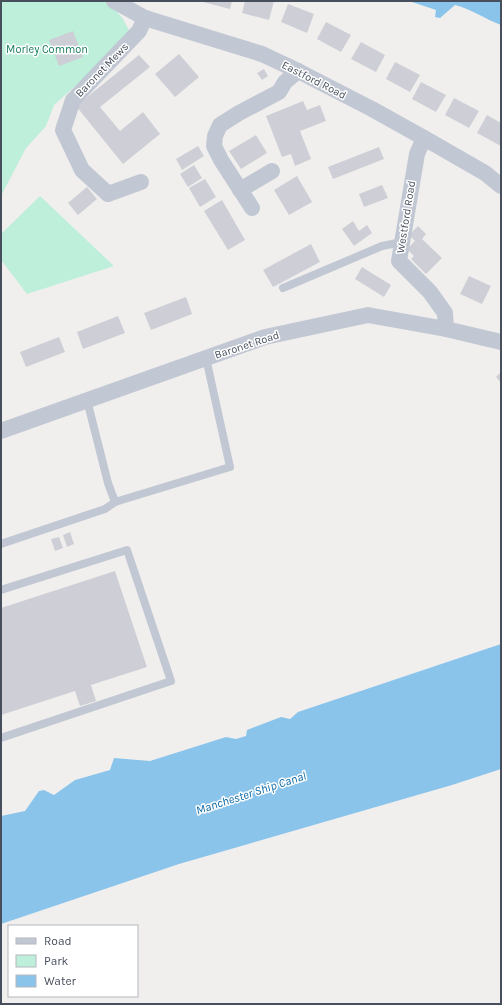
<svg xmlns="http://www.w3.org/2000/svg" width="502" height="1005" font-family="Karla,sans-serif">
<rect width="100%" height="100%" fill="#f1efee"/>
<g fill="#bdefda">
<polygon points="1,1 114,1 113,7 123,19 130,32 125,41 54,105 46,126 26,148 1,196"/>
<polygon points="40,196 114,266 27,294 1,260 1,234"/>
</g>
<g fill="#8ac4eb">
<path d="M409 1H501V25C485 19 471 9 455 5L440 18 435 17 436 10Z"/>
<polygon points="501,644 501,769 452,785 179,864 1,924 1,816 25,811 39,791 44,790 54,795 75,780 110,770 114,758 150,761 226,737 236,739 246,736 247,730 281,717 290,719 298,712"/>
</g>
<g fill="#cecfd6">
<polygon points="203,1 232,1 230,9 203,2"/>
<polygon points="245,1 274,1 269,20 242,13"/>
<polygon points="288,4 314,14 307,33 281,22"/>
<polygon points="326,22 351,35 341,52 317,39"/>
<polygon points="73,31 83,57 59,66 49,40"/>
<polygon points="361,42 385,55 376,72 351,59"/>
<polygon points="179,54 199,77 175,97 155,74"/>
<polygon points="139,55 150,67 100,107 120,131 143,112 160,134 123,164 76,106"/>
<polygon points="395,62 420,75 410,92 386,79"/>
<polygon points="264,69 268,76 262,80 257,73"/>
<polygon points="421,82 446,95 436,112 412,99"/>
<polygon points="454,98 479,111 469,128 445,115"/>
<polygon points="303,101 307,110 320,105 326,121 300,131 311,159 295,166 291,154 282,157 266,116"/>
<polygon points="487,115 501,123 501,146 477,133"/>
<polygon points="256,135 267,153 241,169 229,151"/>
<polygon points="198,146 204,156 182,170 176,159"/>
<polygon points="379,147 384,159 333,179 328,167"/>
<polygon points="194,165 202,178 188,187 180,174"/>
<polygon points="297,176 312,202 289,215 274,190"/>
<polygon points="205,179 216,197 200,207 189,188"/>
<polygon points="382,185 388,198 364,207 359,194"/>
<polygon points="87,187 97,199 78,215 68,203"/>
<polygon points="222,200 245,240 228,250 204,211"/>
<polygon points="353,221 359,231 367,225 372,233 354,246 342,229"/>
<polygon points="418,226 426,234 422,239 442,258 426,274 411,259 414,256 407,249 415,241 409,235"/>
<polygon points="311,244 320,262 273,287 263,270"/>
<polygon points="362,267 391,285 384,297 355,279"/>
<polygon points="469,276 491,286 482,304 460,294"/>
<polygon points="186,297 192,314 151,330 144,313"/>
<polygon points="118,316 125,333 83,349 77,332"/>
<polygon points="59,337 65,352 26,367 20,352"/>
<polygon points="501,372 501,383 496,377"/>
<polygon points="70,532 74,544 67,547 63,535"/>
<polygon points="59,537 63,548 55,551 51,539"/>
<polygon points="115,571 147,667 91,685 96,701 80,706 75,691 1,715 1,608"/>
</g>
<g fill="none" stroke-linecap="round" stroke-linejoin="round">
<g stroke="#c2c8d3" stroke-width="8">
<polyline points="283,288 382,246 402,242"/>
<polyline points="87,400 108,483 115,502 230,467 206,358"/>
<polyline points="1,544 105,509 115,502"/>
<polyline points="1,590 127,550 171,681 1,738"/>
</g>
<g stroke="#c2c8d3" stroke-width="16">
<polyline points="114,1 145,18 262,54 298,71 372,109 424,138 485,173 501,186"/>
<polyline points="424,138 417,154 399,261 430,292 445,313 446,329"/>
<polyline points="141,182 108,194 82,170 63,130 73,100 139,31 145,18"/>
<polyline points="240,190 272,171"/>
<polyline points="252,208 221,160 214,146 215,136 220,125 239,113 279,92 285,82 298,71"/>
<polyline points="1,431 265,337 368,315 446,329 501,342"/>
</g>
</g>
<g text-anchor="middle" dominant-baseline="central" stroke-width="3" stroke-linejoin="round" paint-order="stroke">
<g font-size="11" fill="#177d5e" stroke="#fff">
<text x="47" y="49">Morley Common</text>
</g>
<g font-size="11" fill="#474e5c" stroke="#fff">
<text transform="translate(102 70) rotate(-46)">Baronet Mews</text>
<text transform="translate(314 80) rotate(27)">Eastford Road</text>
<text transform="translate(406 217) rotate(-81)">Westford Road</text>
<text transform="translate(247 345) rotate(-18)">Baronet Road</text>
</g>
<g font-size="12" font-style="italic" fill="#0d6aa8" stroke="#fff">
<text transform="translate(251 793) rotate(-18)">Manchester Ship Canal</text>
</g>
</g>
<rect width="502" height="1005" fill="none" stroke="#474e5c" stroke-width="4"/>
<rect x="8" y="925" width="130" height="72" fill="#ffffff" stroke="#b5b8be"/>
<rect x="16" y="938" width="20" height="6" fill="#c2c8d3" stroke="#b5b8be"/>
<text x="44" y="945" font-size="12" fill="#474e5c">Road</text>
<rect x="16" y="955" width="20" height="12" fill="#bdefda" stroke="#b5b8be"/>
<text x="44" y="965" font-size="12" fill="#474e5c">Park</text>
<rect x="16" y="975" width="20" height="12" fill="#8ac4eb" stroke="#b5b8be"/>
<text x="44" y="985" font-size="12" fill="#474e5c">Water</text>
</svg>
